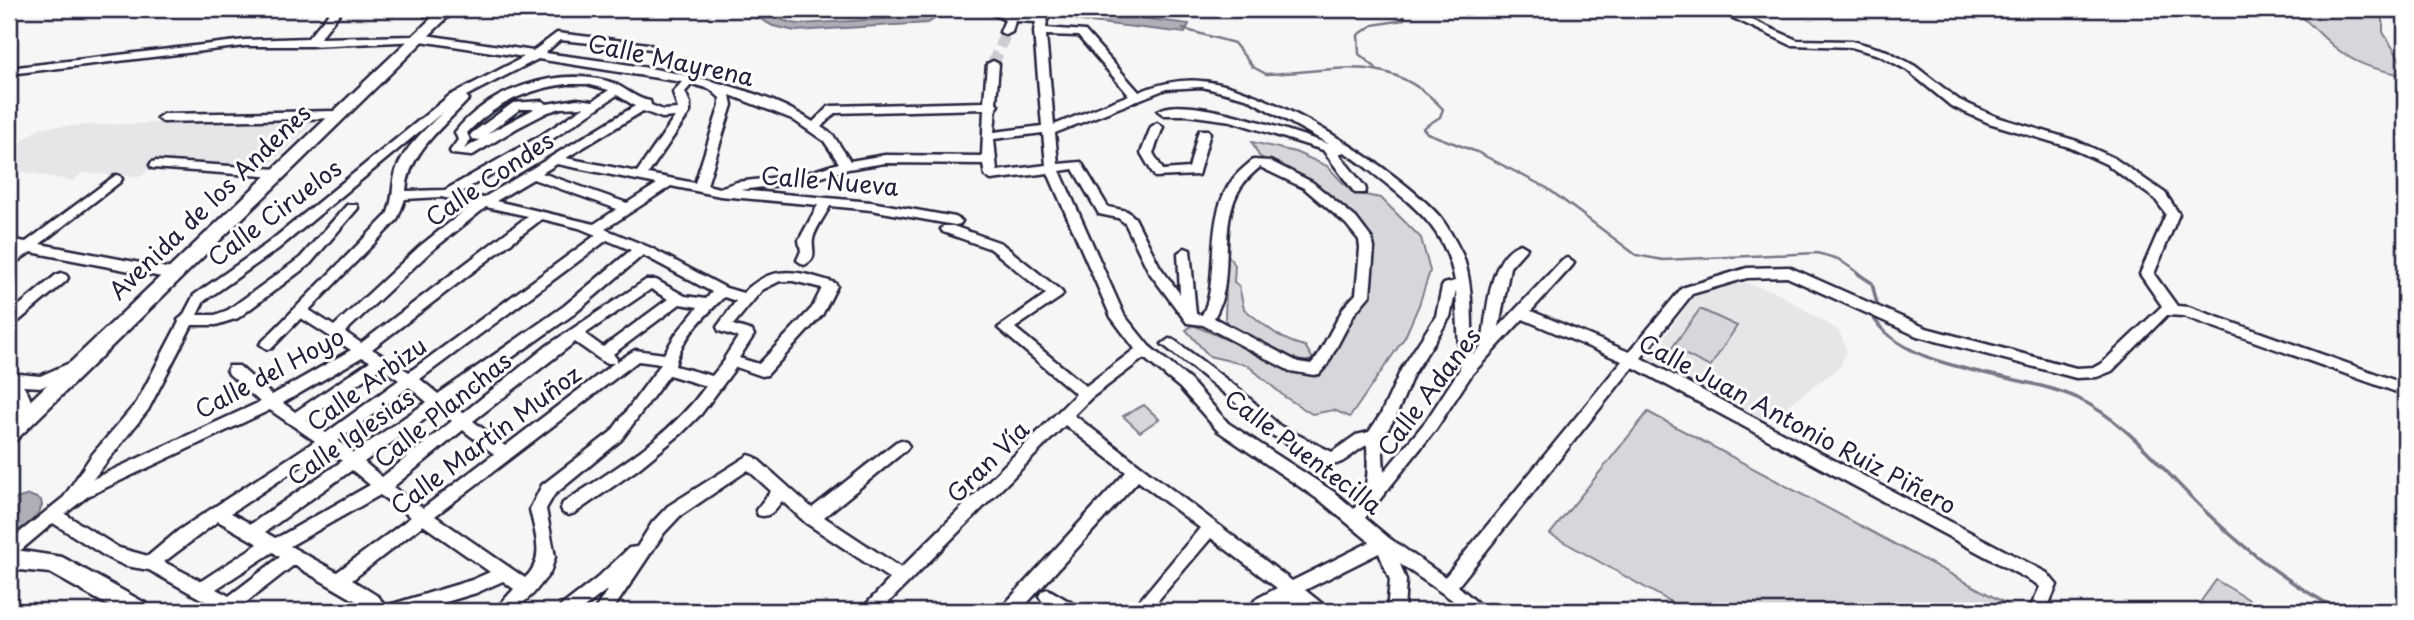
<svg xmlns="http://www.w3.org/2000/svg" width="2414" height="620" font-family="'Playpen Sans',sans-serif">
<rect width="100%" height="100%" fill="#f6f6f7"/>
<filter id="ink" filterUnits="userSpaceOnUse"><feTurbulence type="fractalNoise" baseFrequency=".0143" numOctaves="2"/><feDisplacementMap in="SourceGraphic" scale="14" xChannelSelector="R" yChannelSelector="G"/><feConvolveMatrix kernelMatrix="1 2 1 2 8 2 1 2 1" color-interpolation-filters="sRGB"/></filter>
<g filter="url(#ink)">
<g fill="#e6e6e9">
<polygon points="320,117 264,170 156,163 140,177 82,173 73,181 9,169 9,150 41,127"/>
<polygon points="1746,283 1776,292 1839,331 1847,350 1840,367 1765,422 1647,362 1696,293"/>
</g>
<g fill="#d7d7db" stroke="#7c7c8b" stroke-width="2">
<path d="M2291 9H2383V32L2404 66 2403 75C2378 70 2357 65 2337 49 2320 36 2309 20 2291 9Z"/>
<polygon points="1252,142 1295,152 1327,166 1353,193 1381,198 1421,238 1430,271 1419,305 1405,337 1350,417 1334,410 1312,414 1285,397 1247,365 1209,356 1186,330 1193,325 1306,374 1320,376 1373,269 1372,243 1311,185 1259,156"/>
<path d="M1227 254 1235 265 1234 282 1239 286 1244 309C1264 324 1280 341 1305 346L1313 359 1301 364 1234 330 1225 319Z"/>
<polygon points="1700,309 1737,326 1710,367 1672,348"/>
<polygon points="1144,405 1159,419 1140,432 1123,416"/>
<polygon points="1648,412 2016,609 2015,611 1687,611 1550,534"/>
<polygon points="2216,580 2268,611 2194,611"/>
</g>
<g fill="#aeaeb7" stroke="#767685" stroke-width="2">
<path d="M742 9C769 9 775 22 800 24L918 17 936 9H950L928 23 795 31 773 26Z"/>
<polygon points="1005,9 1085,11 1189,24 1185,33 1082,21 1046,12"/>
<path d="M29 495 41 500 42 506C36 520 23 530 9 535V501Z"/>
</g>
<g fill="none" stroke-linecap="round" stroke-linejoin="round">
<g stroke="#767685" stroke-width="2.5">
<path d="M1183 29 1234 43 1253 67 1266 74C1337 72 1388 50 1443 109L1440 117 1423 128 1427 133 1477 152 1547 188 1636 255 1663 260 1817 253 1838 259 1860 274"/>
<polyline points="1376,68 1359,54 1358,35 1373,25 1403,20 1405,9"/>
</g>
<g stroke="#767685" stroke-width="3.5">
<polyline points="1857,273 1872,283 1877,304 1874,307"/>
<path d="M1871 313C1900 373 2021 372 2077 398 2124 420 2157 463 2193 499 2237 544 2285 582 2341 611"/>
</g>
<polyline stroke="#ccccd1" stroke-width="12" stroke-dasharray="12 6" stroke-linecap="butt" points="993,64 1006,32"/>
<g stroke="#22223b" stroke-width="5">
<g id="minor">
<path d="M332 9H343L320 38 414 36 419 34 533 51 557 33 648 44 654 47 652 49 560 40 545 53C624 64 747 77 813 122L828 107 832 106 984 102 987 64 993 61 999 64 996 102 998 105 996 108 994 132 1042 126 1034 31 1036 22 1015 21 1012 32 1006 35 1000 32 1005 20 982 9H996L1012 15 1039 16 1048 9H1059L1047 20 1046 28 1085 31 1139 92C1159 84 1179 79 1201 81 1265 85 1398 169 1440 217 1448 227 1456 242 1462 254 1474 284 1471 321 1473 354L1482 345C1487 316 1488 255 1520 244L1527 248 1510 267 1499 327 1562 260 1567 258 1574 263 1572 266 1531 311 1629 352 1682 288 1747 268 1789 267 1926 328 2076 368 2095 367 2102 363 2162 306 2140 274 2166 214 2155 199 2106 164 2069 147 1989 123 1951 106 1907 70 1879 55 1851 47 1791 45 1714 9H1727L1797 40 1852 41 1887 51 1915 66 1959 100 1997 117 2077 141 2114 158 2165 193 2179 214 2154 274 2177 306 2189 307 2405 384V395L2183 316 2167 315 2112 371 2097 377 2076 378 1917 336 1787 277 1747 278 1692 294 1641 358 2047 573 2057 585 2046 611H2029L2040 587 2035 583 1633 367 1458 586 1481 606 1483 611H1464L1451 599 1400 564 1406 580 1404 611H1387L1390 580 1379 553 1305 590 1325 606 1327 611H1308L1299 605 1287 603 1275 605 1266 611H1247L1256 599 1277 588 1211 538 1149 611H1131L1200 528 1138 481 1020 611H1001L1003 606 1126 472 1065 425 880 611H860L890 579 806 523 782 501C775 509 770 519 758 515L756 510 771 491 748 470 680 516 664 533 612 611H594L608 589 580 611H559L561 606 596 579 629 548 637 547 652 523 668 506 749 455 755 457 812 508 896 442 901 440 906 442 909 446 906 450 824 517 901 568 1076 394 998 328 1046 294 991 249 943 232 941 229 943 226H953L1001 243 1061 291 1063 294 1061 297 1015 328 1086 386 1135 349 1111 317 1048 173 991 180 985 176 983 164 885 163 848 169 805 182 740 190 871 202 955 217 962 221 960 224 955 225 871 210 830 206C825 216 815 229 813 239 811 250 819 258 804 265L797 260 801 251 799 240 818 205 720 196 671 186 605 229 651 248 726 288 743 293C773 263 798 271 835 283L837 286 822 315 767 375 762 376 736 367 701 414 682 433 638 469 575 513 569 515 563 513 561 508 563 503C614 469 670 437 706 386L669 375 621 440 554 495 546 509 555 557 550 573 533 594 514 611H494L514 589 503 581 476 593 416 611H384L386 606 472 580 490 572 423 525 352 580 379 597 382 602 377 611H361L363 605 294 565 244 604 249 611H223L149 570 126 566 108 558 53 523 15 555 9 557V541L64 497 91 456 137 402 179 322 178 320 183 316 194 295 268 243 449 96 524 57 421 41 310 46H245L9 74V68L245 40 308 38ZM1046 35 1078 36 1129 95 1054 125ZM538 59 682 82 673 92 678 109 663 110 651 105 650 101C634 99 623 85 607 81 555 67 488 90 455 132L458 140 450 151 452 154 471 156 517 128 548 112 561 108 584 107 540 136 445 190 406 191C409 152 442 128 467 101L469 99 466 96ZM567 84H587L609 90 593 101 577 99 547 104 542 101 513 103 472 133 470 136 472 139 480 140 464 149 470 140 467 133C494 104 528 89 567 84ZM692 84 710 89 720 98V105L695 183 648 174 690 112V103L685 92ZM1202 87 1246 98 1329 144C1298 134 1183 92 1158 111L1164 115H1187L1231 121 1323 150 1355 193H1365L1366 190 1365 187 1339 154 1344 152C1358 160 1370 171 1383 181 1420 211 1446 232 1455 281L1444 284 1442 287 1436 316 1401 370 1381 414 1369 432 1356 435 1332 452 1280 426 1239 389 1174 340 1169 339 1162 344 1229 397 1270 434 1327 464C1342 468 1354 451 1367 445 1368 469 1370 490 1354 509L1334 492 1228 423 1190 380 1149 346 1124 315 1060 171 1073 169 1099 214 1118 218 1125 223 1149 272 1187 323 1203 325 1290 371 1314 375 1319 374 1327 365 1354 314 1370 295 1374 248 1372 239 1356 218 1312 182 1270 161 1253 160C1246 166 1238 172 1233 179 1214 203 1214 238 1212 267 1211 283 1210 301 1202 315L1196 314 1190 250 1185 248 1178 253 1180 294 1160 267 1135 218 1127 211 1108 207 1081 162 1058 164 1055 133 1166 89ZM617 95 635 106 483 198 459 193 548 142ZM730 95 792 119 824 141 839 163 804 174 737 182 719 188 707 185 732 105ZM520 109H534L487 134ZM984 109 982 156 885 155 850 161 833 135 821 127 835 113ZM643 111 662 118 675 117 637 172 566 158ZM443 112C425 130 401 150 395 175 392 189 393 202 387 215L260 344 267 349 272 348 301 318 351 350 272 395 239 366H229L227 370 229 374 260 402 93 479 148 410 192 325H216L238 318 310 264 358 208 357 205H347L300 258 228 310 215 315H197L204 301 278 249ZM1043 133 1046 165 997 171 994 139ZM557 164 657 184 627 203 542 173ZM1260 167 1304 188 1346 224 1359 240 1360 248 1356 294 1344 307 1317 357 1311 364 1298 362 1214 318C1237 278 1216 226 1241 187 1246 179 1253 173 1260 167ZM533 179 617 209 594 224 496 201ZM441 197 473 204 420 246 334 326 309 310 397 220 405 199ZM486 207 528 216 361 343 345 332 430 252ZM542 219 579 228 596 235 409 372 372 349ZM607 240 631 250 564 306 438 394 420 379ZM643 255 712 292 706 299 685 296 656 280H646L548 345 463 413 449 402 574 314ZM780 281H793L822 288 812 308 759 364 739 358 754 335 752 331 733 325 762 290ZM651 289 668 299 603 347 585 334ZM1456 290 1460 369 1426 421 1384 472 1382 439 1396 416 1413 375 1450 317ZM724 297 736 301 717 327 719 331 738 337 725 357V360L712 376 675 366C680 339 705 316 724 297ZM680 304 698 307 676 334 664 354 635 350 616 362 617 359 613 354ZM1523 319 1622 361 1445 577 1389 538 1365 518 1436 429 1472 374ZM575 342 605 363H614L505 446 473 421ZM362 357 370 361 295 412 283 403ZM1144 358 1180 388 1218 431 1322 502 1370 542 1292 581 1074 415 1091 398ZM638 361 661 364 611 432 542 485 530 509C535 535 546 558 525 578L435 516ZM381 368 399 380 326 433 306 419ZM409 387 427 402 353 453 338 441ZM270 410 315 441 179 530 148 556 119 548 65 514 88 496ZM438 410 452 421 382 477 364 462ZM463 430 494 454 423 508 393 487ZM326 449 342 461 251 524 231 513ZM352 470 370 485 282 535 275 538 265 532ZM380 495 411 517 337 572 290 546ZM218 521 258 544 201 581 164 562ZM273 552 280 557 229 596 216 589Z"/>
<polygon points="425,9 435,9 435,12 446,16 441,19 425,16"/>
<polygon points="338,111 342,112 344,115 342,118 163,122 157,118 163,114"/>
<polygon points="1157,123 1163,127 1153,153 1163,170 1189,168 1198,133 1200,130 1208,130 1210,133 1198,175 1155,177 1141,153 1151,127"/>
<polygon points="156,161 277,169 283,173 277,177 152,168 150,165 152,162"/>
<polygon points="116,175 120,176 122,179 120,182 40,244 172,269 177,271 179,274 177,277 172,279 31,252 9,267 9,255 17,249 9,247 9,239 26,242"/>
<polygon points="61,273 66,275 68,278 66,281 14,325 9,326 9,314 56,275"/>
<path d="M72 362 77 363 79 367 77 371 42 387 23 386C32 397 34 409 28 422H18L15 418 16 399 9 389V373L40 376Z"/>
<path d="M1048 589 1077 606 1079 611C1063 611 1048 612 1039 596L1042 591Z"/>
</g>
</g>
<g stroke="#22223b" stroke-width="5">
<g id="major">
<polygon points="441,9 456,9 16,440 9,442 9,421"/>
<polygon points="9,549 62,557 147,604 151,611 118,611 50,573 9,569"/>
</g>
</g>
<use href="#minor" fill="#fff" fill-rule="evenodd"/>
<use href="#major" fill="#fff" fill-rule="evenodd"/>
</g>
</g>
<g text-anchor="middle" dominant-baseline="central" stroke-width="6" stroke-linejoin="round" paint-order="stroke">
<g font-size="24" fill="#22223b" stroke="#fff">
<text transform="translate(671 59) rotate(12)">Calle Mayrena</text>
<text transform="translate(489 178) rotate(-34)">Calle Condes</text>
<text transform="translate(830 180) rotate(5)">Calle Nueva</text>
<text transform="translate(209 201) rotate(-44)">Avenida de los Andenes</text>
<text transform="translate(274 212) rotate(-37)">Calle Ciruelos</text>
<text transform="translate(269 372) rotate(-28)">Calle del Hoyo</text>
<text transform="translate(366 383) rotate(-36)">Calle Arbizu</text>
<text transform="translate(1428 391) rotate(-53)">Calle Adanes</text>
<text transform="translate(442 409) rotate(-39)">Calle Planchas</text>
<text transform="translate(1798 423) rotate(28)">Calle Juan Antonio Ruiz Piñero</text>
<text transform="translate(350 436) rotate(-35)">Calle Iglesias</text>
<text transform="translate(485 439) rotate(-37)">Calle Martín Muñoz</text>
<text transform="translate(1304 451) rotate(37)">Calle Puentecilla</text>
<text transform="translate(987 461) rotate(-45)">Gran Vía</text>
</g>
</g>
<rect width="2414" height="620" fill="none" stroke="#fff" stroke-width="35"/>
<rect x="18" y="18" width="2379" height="585" fill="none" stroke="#22223b" stroke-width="2.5" filter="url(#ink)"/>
</svg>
